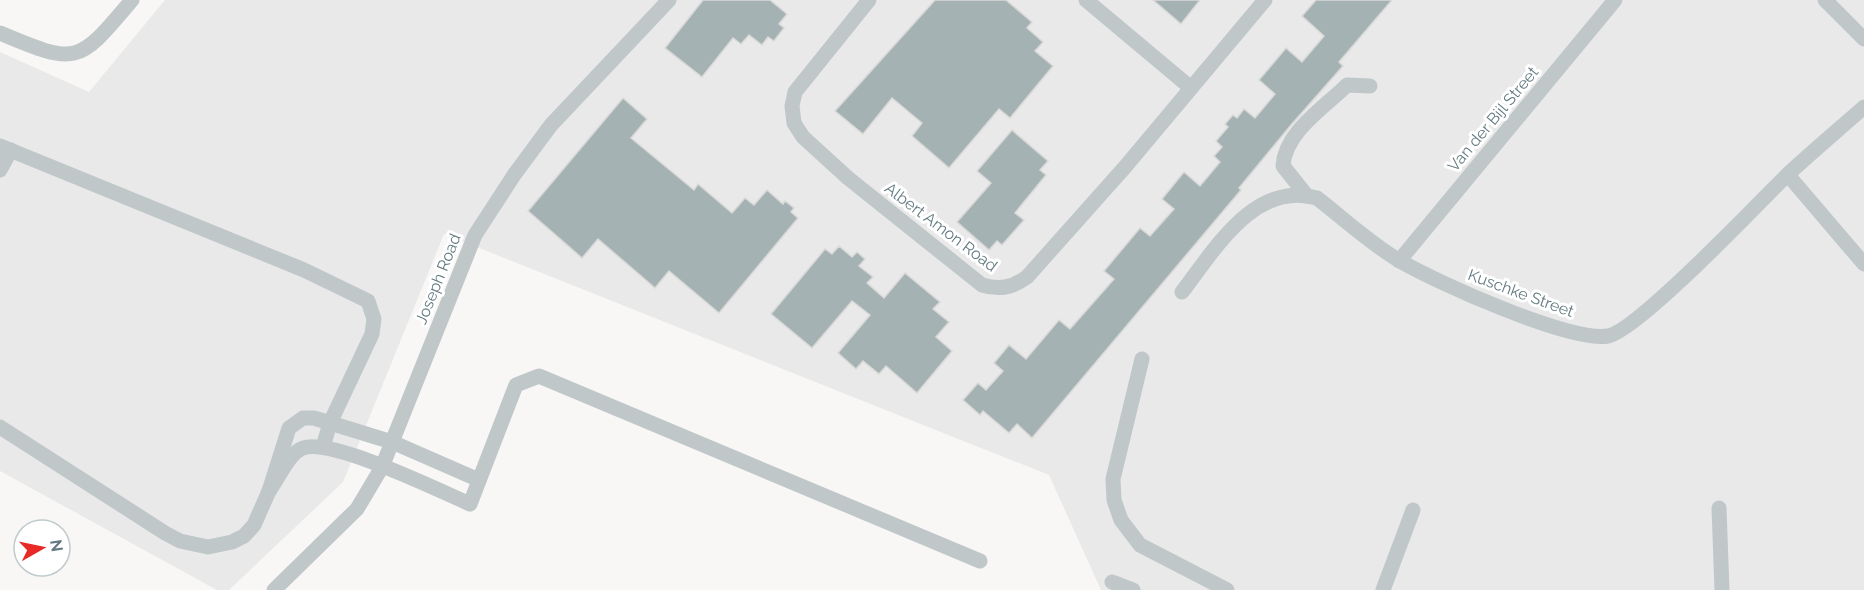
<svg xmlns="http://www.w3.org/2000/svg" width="1864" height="590" font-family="Raleway,sans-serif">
<rect width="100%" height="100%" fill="#f8f7f5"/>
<polygon fill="#e8e9e8" points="165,0 1864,0 1864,590 1101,590 1049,475 444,234 343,482 229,590 217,590 0,471 0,52 89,92"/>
<g fill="#a5b2b4" stroke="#d9d9d7" stroke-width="1.5">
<polygon points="703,0 770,0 787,14 779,24 784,28 774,41 768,37 762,45 749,35 741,44 733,38 702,77 665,48"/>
<polygon points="935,0 1006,0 1032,22 1027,28 1043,42 1035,51 1053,66 1010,118 999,109 949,168 912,136 922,123 892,98 863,134 835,111"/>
<polygon points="1153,0 1200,0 1181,24"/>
<polygon points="1316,0 1392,0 1339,62 1343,66 1291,125 1239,188 1241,190 1032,438 1017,424 1009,433 983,411 980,415 963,400 978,383 986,390 1003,371 994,363 1009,345 1026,359 1059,320 1070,329 1114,279 1104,271 1140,228 1150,236 1174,209 1162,199 1184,172 1200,186 1220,162 1214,156 1222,147 1216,141 1228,127 1225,124 1233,115 1237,118 1244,109 1255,118 1275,94 1259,80 1286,48 1302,62 1324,36 1302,16"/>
<polygon points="623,98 647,119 631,138 694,190 698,184 732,213 745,198 754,205 767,190 783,204 785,201 794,208 791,212 798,218 719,313 669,271 655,288 598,239 582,258 528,211"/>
<polygon points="1012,130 1048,161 1040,170 1046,175 1015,213 1024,220 1002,245 997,241 989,250 957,222 991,183 977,171"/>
<polygon points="839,246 852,257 857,252 865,259 859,266 873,277 867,283 884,298 905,273 940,302 933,309 949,322 936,337 952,351 917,393 886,366 879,374 863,361 856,369 838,353 870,315 852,301 812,348 771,314 825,249 832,254"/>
</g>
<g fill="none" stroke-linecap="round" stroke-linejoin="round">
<g stroke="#c0c7c9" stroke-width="15">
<path d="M869 0 795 92 792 106 794 123 803 137 848 178 982 285C999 290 1012 288 1027 277L1125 167 1265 0"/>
<polyline points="1086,0 1191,88"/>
<polyline points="1825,0 1864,39"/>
<path d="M0 33C78 66 78 64 132 0"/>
<polyline points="0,146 304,270 368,301 374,319 372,334 330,423 323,447"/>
<polyline points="0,170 11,150"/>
<polyline points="1788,175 1864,264"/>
<path d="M1307 196 1283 166C1285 132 1324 108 1347 85L1370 86"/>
<polyline points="1399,261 1615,0"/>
<path d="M1182 292C1214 251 1254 180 1317 198 1344 219 1371 244 1400 261 1436 282 1569 342 1608 336 1637 331 1758 204 1786 176 1812 152 1838 130 1864 107"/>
<polyline points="1142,359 1113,479 1114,500 1121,520 1140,545 1227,590"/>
<polyline points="0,427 165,533 180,541 208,547 232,542 244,536 254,525 269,491 289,428 303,418 314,418 392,442 479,480"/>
<path d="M269 491C278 479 289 453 303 448 332 438 440 491 470 504L516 385 539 376 980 561"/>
<polyline points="1719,508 1722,590"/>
<polyline points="1112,582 1133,590"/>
<polyline points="274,590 357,509 382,467 475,235 514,175 551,125 669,0"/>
<polyline points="1383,590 1413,510"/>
</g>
</g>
<g text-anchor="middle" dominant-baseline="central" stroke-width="6" stroke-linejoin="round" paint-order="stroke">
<g font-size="16" fill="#627a80" stroke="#fff">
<text transform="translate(1493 119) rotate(-50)">Van der Bijl Street</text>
<text transform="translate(941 227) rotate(37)">Albert Amon Road</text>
<text transform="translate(438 279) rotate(-68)">Joseph Road</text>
<text transform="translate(1521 293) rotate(20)">Kuschke Street</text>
</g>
</g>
<g transform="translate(42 548) rotate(81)"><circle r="28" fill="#ffffff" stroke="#c0cacc" stroke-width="1.5"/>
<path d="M0-4.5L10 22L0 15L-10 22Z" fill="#e72a25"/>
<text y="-9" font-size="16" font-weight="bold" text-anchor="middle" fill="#627a80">N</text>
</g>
</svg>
